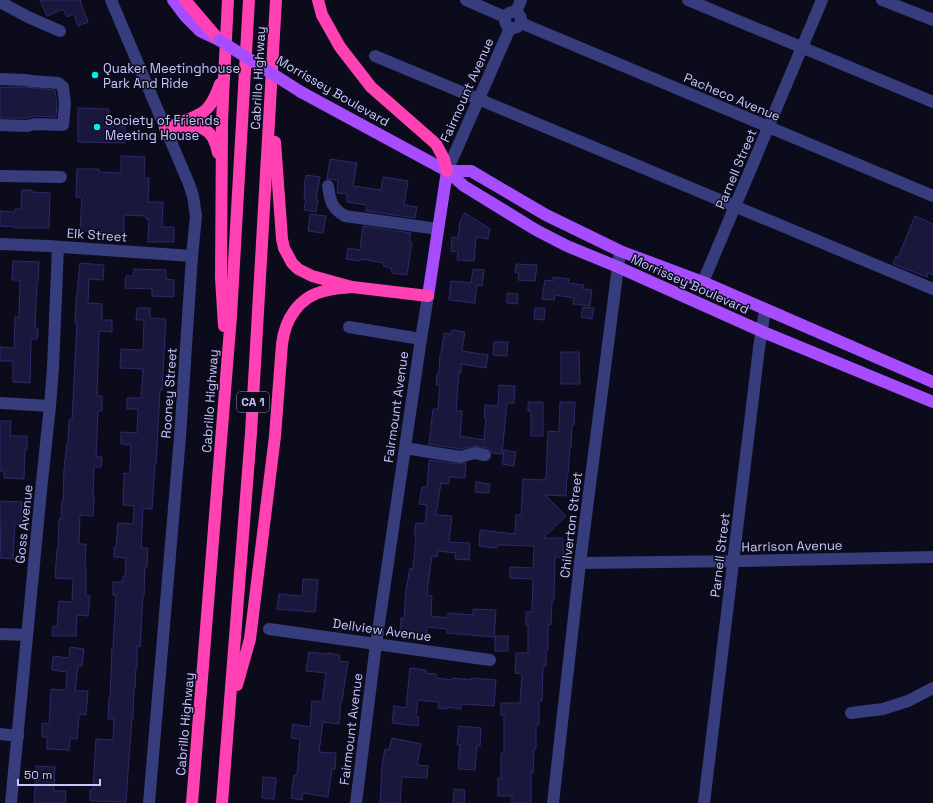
<svg xmlns="http://www.w3.org/2000/svg" width="933" height="803" font-family="'Space Grotesk',sans-serif">
<rect width="100%" height="100%" fill="#0c0b1c"/>
<g fill="#1a173d" stroke="#2e2969">
<polygon points="40,0 82,0 80,1 88,22 78,26 74,14 67,17 63,9 47,16"/>
<polygon points="0,87 25,87 55,90 57,104 56,117 35,116 26,118 0,118"/>
<polygon points="78,108 109,109 109,126 125,126 125,143 78,142"/>
<polygon points="121,156 145,157 144,178 149,178 148,202 163,202 162,227 174,227 174,242 148,242 149,219 146,219 146,216 124,215 124,234 105,234 106,232 80,231 82,197 76,197 77,169 99,169 99,172 121,173"/>
<polygon points="330,159 357,163 353,186 381,190 383,177 408,181 404,205 417,207 415,218 366,211 366,205 347,202 347,194 337,193 338,180 327,179"/>
<polygon points="306,175 320,177 316,200 318,200 316,212 304,210 306,199 304,199 305,188 304,187"/>
<polygon points="22,190 32,190 32,192 50,193 49,228 15,228 15,227 0,226 0,211 15,212 15,209 21,209"/>
<polygon points="465,213 490,229 488,239 476,237 474,261 457,260 458,252 451,251 452,237 458,238 460,221"/>
<polygon points="310,214 326,216 323,233 308,231"/>
<polygon points="915,216 933,224 933,275 928,273 927,277 893,264 896,256 898,257"/>
<polygon points="363,226 411,233 409,241 412,242 407,275 392,273 391,268 383,266 384,263 361,259 360,261 346,259 348,248 360,250"/>
<polygon points="13,261 39,262 38,281 37,281 35,328 38,328 37,339 31,339 30,383 13,382 13,361 0,361 0,347 14,348 15,317 19,317 20,280 12,280"/>
<polygon points="80,263 104,265 103,280 89,279 88,303 102,304 102,320 112,320 112,332 99,331 97,396 102,396 102,411 98,411 96,457 102,457 101,467 94,467 93,496 94,496 93,516 80,515 79,544 86,544 85,569 86,569 86,596 90,596 88,616 77,615 76,636 52,636 53,626 57,626 59,601 72,602 73,579 55,578 57,549 58,549 59,519 61,519 62,501 63,501 64,469 67,443 68,443 69,420 72,420 77,323 75,323 76,303"/>
<polygon points="516,264 537,265 535,281 518,280 519,273 515,273"/>
<polygon points="134,269 166,270 166,279 174,280 174,297 152,296 152,289 125,288 126,276 133,276"/>
<polygon points="473,269 484,270 482,286 477,285 475,303 449,300 451,281 471,283"/>
<polygon points="553,277 569,279 568,283 584,285 583,289 592,290 590,306 573,304 574,298 555,295 554,300 542,299 545,280 553,281"/>
<polygon points="507,293 518,294 517,304 507,303"/>
<polygon points="583,307 594,308 592,319 581,317"/>
<polygon points="137,308 150,308 150,318 166,319 162,390 160,390 156,464 155,464 152,509 143,508 141,548 148,548 147,567 145,567 144,596 143,596 140,647 137,646 137,668 136,668 135,688 134,688 133,719 132,719 128,772 126,802 90,801 90,790 93,790 96,739 113,740 114,719 108,719 109,698 110,698 112,648 113,648 115,614 116,595 113,595 113,582 123,582 123,576 125,576 126,558 114,557 114,547 116,547 118,523 133,524 134,506 123,505 124,473 130,474 131,445 121,444 121,432 137,433 138,409 127,409 127,398 141,398 143,369 120,368 121,349 143,350 144,320 136,320"/>
<polygon points="535,308 545,308 544,320 534,319"/>
<polygon points="452,330 465,332 462,351 488,355 486,368 461,364 461,373 459,372 456,411 462,411 460,436 484,440 486,418 484,418 485,405 498,406 499,385 515,386 514,403 507,403 502,454 492,453 490,450 487,448 476,446 460,449 429,444 433,409 438,409 440,385 436,385 437,374 439,374 440,354 441,354 444,333 451,334"/>
<polygon points="494,342 508,342 507,356 493,355"/>
<polygon points="561,352 579,352 580,384 561,384"/>
<polygon points="528,402 543,402 543,436 531,436 531,411 528,411"/>
<polygon points="560,402 575,402 574,425 572,425 571,448 570,448 568,474 567,474 566,496 545,495 566,516 543,538 563,538 563,557 555,557 554,600 552,600 551,625 548,625 548,650 546,650 546,666 543,666 542,701 539,701 539,725 536,725 536,749 534,749 533,773 531,773 531,803 512,803 512,796 498,796 498,778 501,778 501,753 504,753 504,715 501,715 501,703 520,703 522,674 515,673 516,653 528,653 528,625 526,625 526,612 532,612 533,579 510,578 510,567 533,568 534,546 497,545 497,548 479,546 480,530 515,534 516,515 521,515 523,479 543,480 543,479 546,479 548,431 559,432"/>
<polygon points="0,421 11,421 10,436 27,436 27,449 25,449 24,479 4,478 4,471 0,471"/>
<polygon points="504,450 516,452 514,466 502,464"/>
<polygon points="429,460 459,464 466,463 465,478 449,477 449,484 441,483 436,515 452,516 449,542 470,543 469,560 455,559 456,553 438,551 437,557 432,556 428,584 427,595 432,596 431,616 448,618 448,613 473,615 473,609 496,610 494,637 447,633 447,629 427,627 426,635 400,633 401,618 404,618 406,590 410,568 413,569 416,535 414,535 416,523 425,524 427,505 419,504 422,487 427,487"/>
<polygon points="476,482 490,484 489,493 475,492"/>
<polygon points="0,501 22,502 22,525 15,525 13,559 0,558 1,524 0,524"/>
<polygon points="303,579 318,580 315,612 277,609 279,594 302,596"/>
<rect x="495" y="636" width="13" height="15"/>
<polygon points="70,647 84,649 82,666 78,666 75,691 88,691 86,715 79,714 77,739 70,738 69,750 47,749 47,737 42,737 42,723 49,724 51,689 66,690 67,672 52,670 53,656 69,658"/>
<polygon points="309,652 328,654 328,653 340,655 339,661 348,662 342,701 341,701 339,724 323,722 319,752 336,753 335,769 332,769 328,797 303,793 302,800 291,798 294,775 297,775 300,739 291,738 293,724 310,727 312,701 322,702 326,673 306,671"/>
<polygon points="410,668 426,670 425,673 436,674 436,678 453,680 453,678 471,680 471,678 496,680 494,706 461,704 461,709 447,707 447,709 438,708 439,702 418,700 416,716 419,717 418,726 392,723 394,706 406,708"/>
<polygon points="459,726 481,728 480,746 477,746 475,770 458,769 460,745 457,744"/>
<polygon points="392,738 421,744 417,765 428,766 427,778 402,777 400,803 380,803 382,766 385,749 389,750"/>
<polygon points="36,766 55,767 54,791 66,791 65,803 34,803"/>
<polygon points="263,777 276,778 274,799 262,798"/>
<polygon points="454,789 465,790 464,803 453,803"/>
</g>
<g fill="none" stroke-linecap="round" stroke-linejoin="round">
<g stroke="#363c7c" stroke-width="12">
<polyline points="111,0 189,184 193,196 196,216 192,256 180,437 149,803"/>
<polyline points="466,0 505,17"/>
<polyline points="688,0 933,102"/>
<polyline points="882,0 933,20"/>
<polyline points="0,2 28,17 60,31"/>
<circle cx="513" cy="20" r="8"/>
<polyline points="516,12 521,0"/>
<polyline points="521,23 933,196"/>
<polyline points="375,56 933,289"/>
<polyline points="0,79 26,80 31,81 58,83 63,87 65,104 63,125 35,124 27,126 0,125"/>
<polyline points="447,171 510,28"/>
<polyline points="0,176 61,177"/>
<path d="M328 186C330 200 331 208 345 216L438 229"/>
<polyline points="0,244 48,246 192,256"/>
<polyline points="703,282 822,0"/>
<polyline points="349,327 421,339"/>
<polyline points="0,403 50,406"/>
<polyline points="405,448 460,457 475,453 485,455"/>
<polyline points="580,563 743,561 933,557"/>
<polyline points="269,629 490,660"/>
<polyline points="0,634 27,635"/>
<polyline points="851,713 883,709 908,701 933,688"/>
<polyline points="0,734 18,736"/>
<polyline points="11,803 41,491 50,406 53,368 58,247"/>
<polyline points="356,803 376,644 421,339 428,296"/>
<polyline points="553,803 580,563 620,251"/>
<polyline points="704,803 759,348 765,310"/>
</g>
<g stroke="#a74dff" stroke-width="12">
<polyline points="173,0 185,16 200,31 219,40"/>
<polyline points="301,92 447,171 464,186 536,230 567,246 618,267 761,331 933,402"/>
<polyline points="447,171 471,171 546,215 620,251 703,282 933,382"/>
<polyline points="428,296 447,171"/>
</g>
<g stroke="#ff41b4" stroke-width="12">
<polyline points="185,0 219,40"/>
<polyline points="318,0 322,15 340,47 371,87 436,144 444,159 447,171"/>
<path d="M176 124C203 114 210 113 220 84"/>
<path d="M165 128C191 127 212 119 218 153"/>
<polyline points="275,142 282,239 284,248 292,263 298,269 312,276 352,287 428,296"/>
<polyline points="224,326 221,278 222,124 223,97 228,0"/>
<path d="M237 685 250 639 275 436 282 344C285 319 299 297 324 291 333 288 343 288 352 287"/>
<polyline points="192,803 231,316 249,0"/>
<polyline points="222,803 251,433 276,0"/>
</g>
<polyline stroke="#a74dff" stroke-width="12" points="219,40 301,92"/>
</g>
<g fill="#00f1ec" stroke="#0c0b1c" stroke-width="1.5">
<circle cx="95" cy="75" r="4"/>
<circle cx="97" cy="127" r="4"/>
</g>
<g text-anchor="middle" dominant-baseline="central" stroke-width="3" stroke-linejoin="round" paint-order="stroke">
<rect fill="#0c0b1c" stroke="#8e8fbb" stroke-width="1" x="237" y="392" width="32" height="20" rx="3"/>
<g font-size="12" font-weight="bold" fill="#c6c7ff">
<text x="253" y="402">CA 1</text>
</g>
<g font-size="13" fill="#c6c7ff" stroke="#0c0b1c" text-anchor="start">
<text x="103" y="68">Quaker Meetinghouse<tspan x="103" dy="15">Park And Ride</tspan></text>
<text x="105" y="120">Society of Friends<tspan x="105" dy="15">Meeting House</tspan></text>
</g>
<g font-size="13" fill="#c6c7ff" stroke="#0c0b1c">
<text transform="translate(258 78) rotate(-87)">Cabrillo Highway</text>
<text transform="translate(467 90) rotate(-66)">Fairmount Avenue</text>
<text transform="translate(333 91) rotate(30)">Morrissey Boulevard</text>
<text transform="translate(732 97) rotate(23)">Pacheco Avenue</text>
<text transform="translate(736 169) rotate(-67)">Parnell Street</text>
<text transform="translate(97 235) rotate(4)">Elk Street</text>
<text transform="translate(690 284) rotate(24)">Morrissey Boulevard</text>
<text transform="translate(169 393) rotate(-86)">Rooney Street</text>
<text transform="translate(210 401) rotate(-86)">Cabrillo Highway</text>
<text transform="translate(396 407) rotate(-82)">Fairmount Avenue</text>
<text transform="translate(24 524) rotate(-84)">Goss Avenue</text>
<text transform="translate(571 525) rotate(-83)">Chilverton Street</text>
<text transform="translate(792 546) rotate(-1)">Harrison Avenue</text>
<text transform="translate(720 555) rotate(-83)">Parnell Street</text>
<text transform="translate(382 630) rotate(8)">Dellview Avenue</text>
<text transform="translate(185 724) rotate(-85)">Cabrillo Highway</text>
<text transform="translate(351 729) rotate(-83)">Fairmount Avenue</text>
</g>
</g>
<path d="M18 779v6h82v-6" fill="none" stroke="#c6c7ff" stroke-width="2"/>
<text x="24" y="779" font-size="12" fill="#c6c7ff" stroke="#0c0b1c" stroke-width="3" paint-order="stroke">50 m</text>
</svg>
